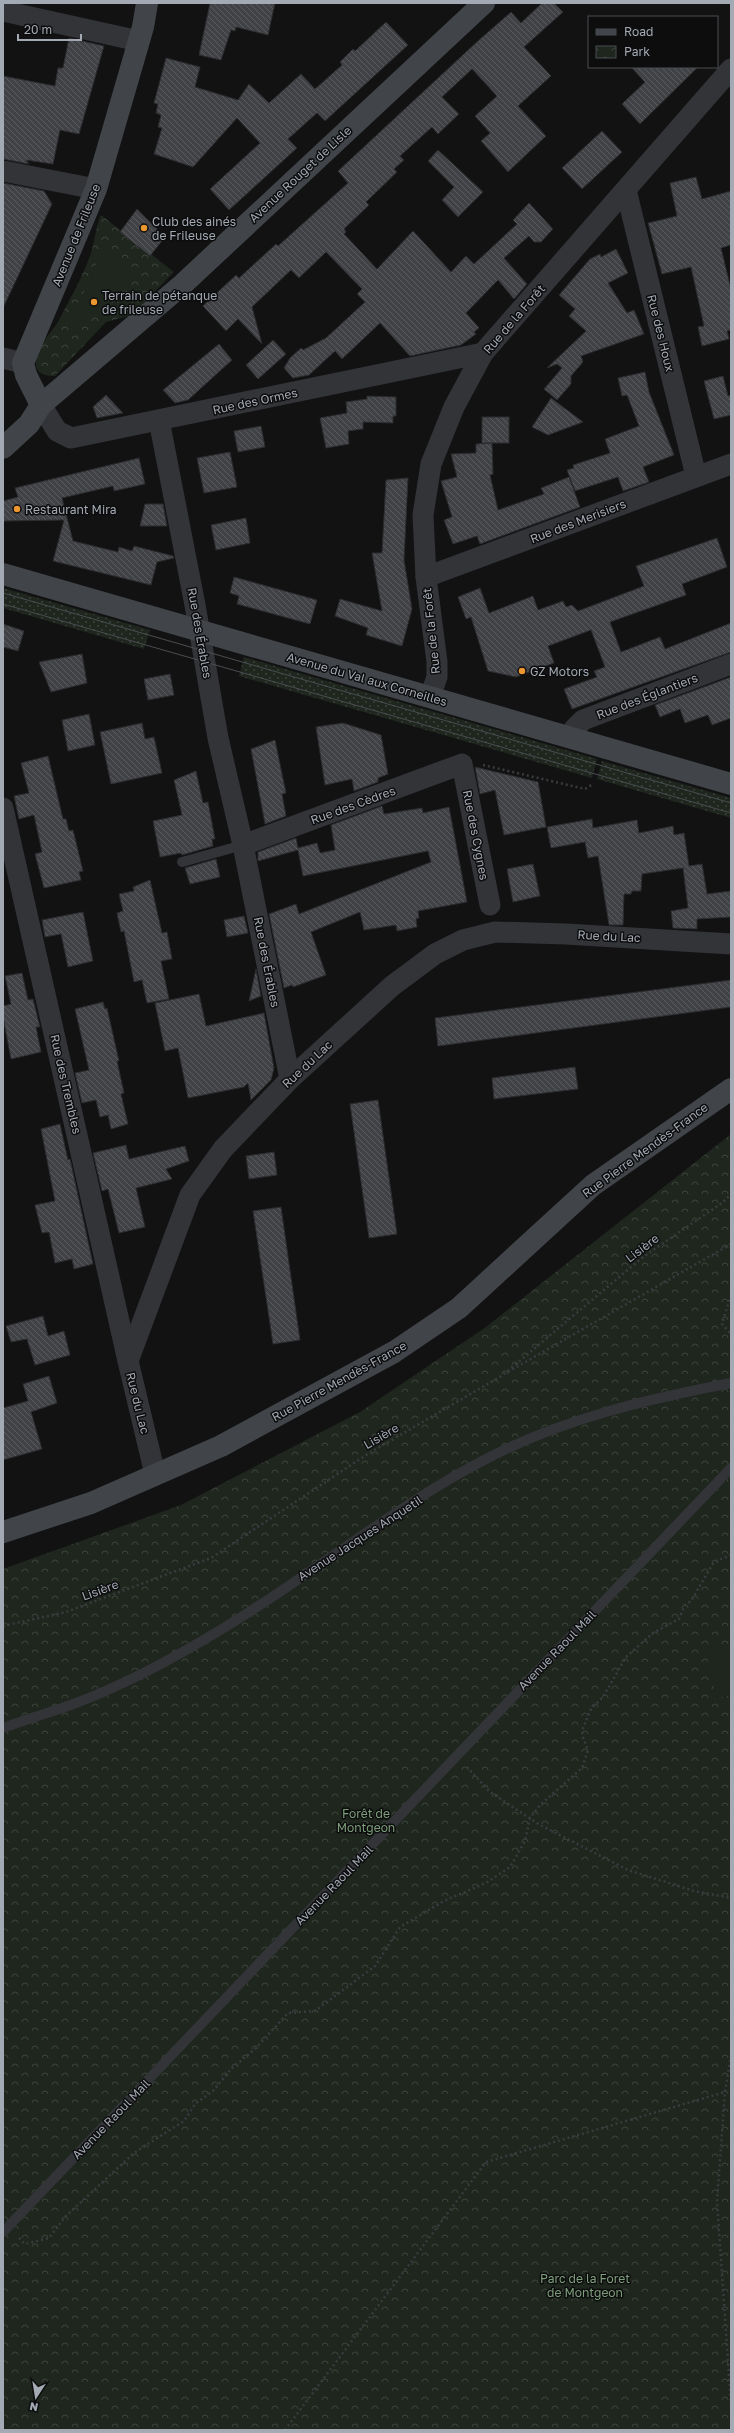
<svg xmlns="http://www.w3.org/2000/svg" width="734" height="2433" font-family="'Golos Text',sans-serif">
<defs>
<pattern id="grass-dots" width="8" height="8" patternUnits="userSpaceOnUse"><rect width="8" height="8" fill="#1e261e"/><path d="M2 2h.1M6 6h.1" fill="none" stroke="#3c433c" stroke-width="1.8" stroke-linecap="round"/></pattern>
<pattern id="park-crowns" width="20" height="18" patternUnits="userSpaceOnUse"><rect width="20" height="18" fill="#1e261e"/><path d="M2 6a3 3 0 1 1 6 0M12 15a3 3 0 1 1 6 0" fill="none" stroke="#3c433c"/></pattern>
<pattern id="building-back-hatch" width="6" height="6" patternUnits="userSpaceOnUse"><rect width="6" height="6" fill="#414246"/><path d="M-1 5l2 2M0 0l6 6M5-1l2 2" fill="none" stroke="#595b5e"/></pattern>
</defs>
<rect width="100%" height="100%" fill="#121213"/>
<g fill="url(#grass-dots)">
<polygon points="3,588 150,630 144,649 3,608"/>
<polygon points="244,657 597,759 592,778 239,676"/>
<polygon points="602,761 731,798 731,818 597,779"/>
</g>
<g fill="url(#park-crowns)">
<path d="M101 215 174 272 132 315 106 322 55 376C46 376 35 374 36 362 36 346 52 333 59 320 70 299 82 278 90 256 95 242 95 229 101 215Z"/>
<polygon points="731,1134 731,2430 3,2430 3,1569 181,1505 360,1412 486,1327"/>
</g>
<g fill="#1e261e">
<polygon points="102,251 137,277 75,334 68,328"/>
<polygon points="731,1645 731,1695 717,1698 706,1651"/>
</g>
<g fill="url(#building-back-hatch)" stroke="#2c2c2f">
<polygon points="210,3 275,3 268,35 236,27 235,31 231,30 221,60 199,55"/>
<polygon points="542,3 554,3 563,12 524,47 551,76 518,106 546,136 508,172 481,141 490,133 475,116 497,96 472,69 442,97 459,114 438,134 432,127 400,156 404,160 394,169 397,172 366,202 369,205 344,229 346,232 344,234 377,269 413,231 451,272 466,256 474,264 517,224 513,220 529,203 553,229 541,242 534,242 529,236 504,258 527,284 514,299 498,280 466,313 479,328 474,332 476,334 461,345 410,356 380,323 342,359 335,351 309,375 293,378 284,368 290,358 301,348 303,350 326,338 365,302 357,294 362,289 326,252 299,278 291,270 252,307 262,344 238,319 226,331 203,306 236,275 239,278 276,244 278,246 348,183 338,171 479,40 511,12 521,23"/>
<polygon points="386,22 408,45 325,121 317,113 288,139 297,148 229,210 210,189 260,143 237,118 193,167 154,154 162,128 158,127 161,115 156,113 158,104 154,103 166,58 200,67 195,87 238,100 249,84 269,103 301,74 315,89 342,65 340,62 353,49 355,51"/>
<polygon points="69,38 104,46 79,134 60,130 53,164 26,160 29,164 3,159 3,76 55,86 58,68 63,68"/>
<polygon points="631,67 698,67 640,124 622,104 645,82"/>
<polygon points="602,131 622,152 582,189 562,168"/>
<polygon points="438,150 483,192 458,217 442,200 454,187 428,161"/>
<polygon points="696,177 702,199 731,191 731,245 721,248 731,289 731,330 727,331 729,339 702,346 698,327 704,326 691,267 662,274 648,223 677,216 670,183"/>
<polygon points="3,183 44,191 52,204 3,308"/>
<polygon points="137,209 165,237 150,256 120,232"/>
<polygon points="616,249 628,273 608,283 627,313 634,310 644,334 581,356 583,362 571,376 571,384 557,400 544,389 562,368 557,364 547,368 586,331 569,316 575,309 559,295 590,259 600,254 601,257"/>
<polygon points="273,340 286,354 258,379 246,365"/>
<polygon points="219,344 232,360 188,400 175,403 163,390"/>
<polygon points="645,372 649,392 674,455 643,467 649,482 623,491 618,477 575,491 567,470 574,468 573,465 610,453 605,439 639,426 627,395 622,396 618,378"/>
<polygon points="723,376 728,396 731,395 731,415 714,419 704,381"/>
<polygon points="106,395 123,413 97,418 93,407"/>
<polygon points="367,396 396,397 396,416 393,416 393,423 363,422 363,429 348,431 349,444 326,448 320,418 347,413 346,402 367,399"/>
<polygon points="551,398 583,422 548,435 532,427"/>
<rect x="482" y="417" width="27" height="26"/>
<polygon points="261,426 265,447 238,452 234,431"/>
<polygon points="492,443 493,474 490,475 498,510 544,494 541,488 569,477 580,507 480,544 477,536 453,544 444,520 452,517 441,481 457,477 451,454 476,453 476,444"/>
<polygon points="230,452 237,487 204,493 197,458"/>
<polygon points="139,458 145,484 114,491 113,486 62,498 73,541 118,552 119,547 132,551 134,546 173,556 174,558 157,562 151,585 53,561 64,520 3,521 3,501 18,497 15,488"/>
<polygon points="408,478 404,560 412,609 402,646 366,635 368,628 335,616 340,599 382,611 372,553 382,553 386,480"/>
<polygon points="145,504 163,504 167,526 140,526"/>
<polygon points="246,518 250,543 216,550 211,525"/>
<polygon points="717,538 727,567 682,584 686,595 610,622 621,652 660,637 665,649 731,623 731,652 572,709 564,689 597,677 594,671 605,667 591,630 548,646 554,663 516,677 488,671 471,617 466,619 458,597 480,588 489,613 533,596 538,610 563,601 566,607 572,605 578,611 644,586 636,566"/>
<polygon points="234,577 317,600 310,624 237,604 239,596 230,593"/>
<polygon points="3,624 24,631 18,651 3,647"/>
<polygon points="82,654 87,683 51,692 39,662"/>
<polygon points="170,674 174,695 148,700 144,679"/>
<polygon points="731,677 731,718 712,725 708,715 685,723 680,709 660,717 655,705"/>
<polygon points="89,714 95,745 68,751 62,720"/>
<polygon points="142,723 145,739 154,737 162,773 111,784 100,732"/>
<polygon points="343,723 381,735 388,774 378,778 378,782 354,791 352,779 325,785 316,727"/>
<polygon points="275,740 286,793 282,794 286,816 265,824 251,749"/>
<polygon points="48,756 63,819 66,819 69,831 73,830 83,871 79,872 81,880 44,888 35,854 42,852 34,815 19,819 14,796 29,793 21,763"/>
<polygon points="475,767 538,782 546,827 504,835 495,790 480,794"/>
<polygon points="196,771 203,803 208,802 215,839 212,839 213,846 182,855 181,853 160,857 153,821 182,815 174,780"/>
<polygon points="382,806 384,814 422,808 423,813 449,807 467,902 418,911 419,918 416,919 417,927 397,931 396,925 364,930 360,912 311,932 326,975 293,987 292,985 284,988 269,914 296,904 299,914 431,862 428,851 303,876 298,850 258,861 258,852 296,838 298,848 317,843 320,853 335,850 331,825"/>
<polygon points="592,819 593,828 637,820 639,833 673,826 674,835 684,833 689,866 702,864 707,894 731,891 731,917 697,919 697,929 673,928 671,911 688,908 683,868 642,874 641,891 632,891 631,894 624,894 623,925 609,925 598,856 588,858 585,842 551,848 547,827"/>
<polygon points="216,859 220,877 190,884 185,868"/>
<polygon points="533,864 540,896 513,902 507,869"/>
<polygon points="150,880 162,933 167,932 172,959 161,961 169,999 147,1003 142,980 134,982 124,931 121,932 117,913 123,911 119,894 134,891 133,887"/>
<polygon points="83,912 93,961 68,967 61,934 45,937 42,920"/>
<polygon points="244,916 248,933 227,937 224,920"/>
<polygon points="256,969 261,996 249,1001"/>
<polygon points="22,973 28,1000 33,999 40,1027 36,1027 41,1052 11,1059 3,1017 3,1006 11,1004 5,976"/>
<polygon points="731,980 731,1007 438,1046 435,1018"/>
<polygon points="199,994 206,1026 264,1013 274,1068 271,1080 251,1100 248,1083 244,1087 188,1098 178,1048 165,1051 155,1003"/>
<polygon points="103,1002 105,1009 107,1008 119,1061 117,1061 124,1093 121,1094 128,1124 111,1129 108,1115 100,1117 96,1100 82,1103 75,1073 89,1070 75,1009"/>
<polygon points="575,1067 578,1089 494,1099 492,1078"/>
<polygon points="378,1100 397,1234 369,1238 350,1104"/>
<polygon points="60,1124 68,1160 70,1159 93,1264 74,1269 72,1259 55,1263 49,1232 42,1233 35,1205 55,1201 41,1129"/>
<polygon points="126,1145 129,1159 185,1146 189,1161 166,1169 172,1179 136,1188 145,1227 119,1233 108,1189 102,1191 93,1153"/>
<polygon points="274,1152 277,1175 249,1179 246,1156"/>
<polygon points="281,1207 300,1340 273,1344 253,1211"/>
<polygon points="43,1316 48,1336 64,1331 70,1355 35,1365 27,1339 11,1342 6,1326"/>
<polygon points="49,1376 57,1403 31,1412 42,1449 3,1460 3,1408 28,1401 23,1384"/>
</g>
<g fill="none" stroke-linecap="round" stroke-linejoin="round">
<g stroke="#393c3f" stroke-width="2.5" stroke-dasharray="2 3" stroke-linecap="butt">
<polyline points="483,765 585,789 593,784"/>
<polyline points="731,1295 722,1324 731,1334"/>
<polyline points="508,1372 731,1244"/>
<polyline points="3,1626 66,1612 211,1558 366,1455 503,1375 643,1257 722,1203 731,1194"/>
<polyline points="467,1767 490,1792 540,1825 628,1870 694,1891 731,1898"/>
<polyline points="731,2055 725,2092 717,2201 731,2405"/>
<polyline points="19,2238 25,2244 49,2238 66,2216 134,2153 184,2121 195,2104 214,2090 231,2069 255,2049 288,2013 315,2011 375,1966 400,1927 444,1901 486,1883 510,1867 525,1841 530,1818 540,1805 582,1768 588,1750 582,1735 583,1728 591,1709 603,1697 626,1657 653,1633 679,1619 685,1605 691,1601 714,1562 731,1555"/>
<polyline points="285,2430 486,2162 725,2092"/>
</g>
<g stroke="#333438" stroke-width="10">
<polyline points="182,862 243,845"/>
<path d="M3 1728C27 1719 52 1712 76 1703 127 1684 176 1657 222 1629 310 1576 395 1506 486 1459 562 1419 648 1399 731 1383"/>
<polyline points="3,2232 731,1468"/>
</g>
<g stroke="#333438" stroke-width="21">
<polyline points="3,11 139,41"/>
<polyline points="3,171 96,189"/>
<polyline points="626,190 696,476"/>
<polyline points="3,358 23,363"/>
<polyline points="41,405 57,431 71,438 483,353"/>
<polyline points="159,420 195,605 218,738 243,845 290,1079"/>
<polyline points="426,577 731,464"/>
<polyline points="430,697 437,677 437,662 426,577 423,515 431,464 454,407 483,353 731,69"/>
<polyline points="571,738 574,729 583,720 731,664"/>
<polyline points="3,808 128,1361"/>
<polyline points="243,845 462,764 490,905"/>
<polyline points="155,1474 128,1361 190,1195 223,1149 290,1079 392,986 435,954 463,940 495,932 566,934 731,944"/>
</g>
<g stroke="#414448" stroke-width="22">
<polyline points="41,405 26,375 23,363 96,189 143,27 147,3"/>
<polyline points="3,448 29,424 41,405 183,284 484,3"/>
<polyline points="3,574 731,784"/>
<polyline points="3,1532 91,1503 221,1446 394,1352 459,1308 593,1185 731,1089"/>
</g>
<g stroke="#4a4d51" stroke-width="1">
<polyline points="3,593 731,803"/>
<polyline points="3,604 731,813"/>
</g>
</g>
<g fill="#ed9730" stroke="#0d0d0e" stroke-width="1.5">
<circle cx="144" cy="228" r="4"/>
<circle cx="94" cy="302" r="4"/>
<circle cx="17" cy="509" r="4"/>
<circle cx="522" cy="671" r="4"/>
</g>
<g text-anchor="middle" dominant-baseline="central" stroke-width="3" stroke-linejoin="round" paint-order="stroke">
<g font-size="12" fill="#a4aab4" stroke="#0d0d0e">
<text transform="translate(300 174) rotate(-43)">Avenue Rouget de Lisle</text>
<text transform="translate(76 235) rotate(-68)">Avenue de Frileuse</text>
<text transform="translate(514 319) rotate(-49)">Rue de la Forêt</text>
<text transform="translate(661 333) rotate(76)">Rue des Houx</text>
<text transform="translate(255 401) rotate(-12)">Rue des Ormes</text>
<text transform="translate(578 521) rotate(-21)">Rue des Merisiers</text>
<text transform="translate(431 631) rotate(-96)">Rue de la Forêt</text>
<text transform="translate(200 633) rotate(80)">Rue des Érables</text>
<text transform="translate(367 679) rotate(16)">Avenue du Val aux Corneilles</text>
<text transform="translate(647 696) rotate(-21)">Rue des Églantiers</text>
<text transform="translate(353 805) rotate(-20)">Rue des Cèdres</text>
<text transform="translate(476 835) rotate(79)">Rue des Cygnes</text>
<text transform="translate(609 936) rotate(3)">Rue du Lac</text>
<text transform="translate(267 962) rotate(79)">Rue des Érables</text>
<text transform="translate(307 1064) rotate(-43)">Rue du Lac</text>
<text transform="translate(66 1084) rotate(77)">Rue des Trembles</text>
<text transform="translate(645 1150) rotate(-36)">Rue Pierre Mendès-France</text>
<text transform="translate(642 1248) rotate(-37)">Lisière</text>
<text transform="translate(339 1381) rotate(-29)">Rue Pierre Mendès-France</text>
<text transform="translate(138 1403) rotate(76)">Rue du Lac</text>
<text transform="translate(381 1436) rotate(-30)">Lisière</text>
<text transform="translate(360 1538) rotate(-33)">Avenue Jacques Anquetil</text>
<text transform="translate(100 1590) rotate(-20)">Lisière</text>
<text transform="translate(557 1650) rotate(-46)">Avenue Raoul Mail</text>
<text transform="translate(334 1885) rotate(-46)">Avenue Raoul Mail</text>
<text transform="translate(111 2119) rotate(-46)">Avenue Raoul Mail</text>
</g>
<g font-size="12" fill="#a4aab4" stroke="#0d0d0e" text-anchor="start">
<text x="152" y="221">Club des ainés<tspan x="152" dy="14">de Frileuse</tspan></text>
<text x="102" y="295">Terrain de pétanque<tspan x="102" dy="14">de frileuse</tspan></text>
<text x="25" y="509">Restaurant Mira</text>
<text x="530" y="671">GZ Motors</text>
</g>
<g font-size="12" fill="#7d9f7b" stroke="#0d0d0e">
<text x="366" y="1813">Forêt de<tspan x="366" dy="14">Montgeon</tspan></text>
<text x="585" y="2278">Parc de la Foret<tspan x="585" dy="14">de Montgeon</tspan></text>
</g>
</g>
<rect width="734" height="2433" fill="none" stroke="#a4aab4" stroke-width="8"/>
<rect x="588" y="16" width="130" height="52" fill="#0d0d0e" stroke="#494c50"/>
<rect x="596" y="29" width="20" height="6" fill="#414448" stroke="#494c50"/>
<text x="624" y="36" font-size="12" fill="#a4aab4">Road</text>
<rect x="596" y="46" width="20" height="12" fill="url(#park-crowns)" stroke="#494c50"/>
<text x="624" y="56" font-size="12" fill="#a4aab4">Park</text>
<g transform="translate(36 2397) rotate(192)" stroke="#0d0d0e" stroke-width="3" paint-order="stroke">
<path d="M0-3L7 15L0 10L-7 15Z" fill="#a4aab4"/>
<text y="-6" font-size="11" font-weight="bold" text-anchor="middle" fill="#a4aab4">N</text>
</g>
<path d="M18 34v6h63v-6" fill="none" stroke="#a4aab4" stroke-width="2"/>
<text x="24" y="34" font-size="12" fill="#a4aab4" stroke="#0d0d0e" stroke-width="3" paint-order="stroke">20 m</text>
</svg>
